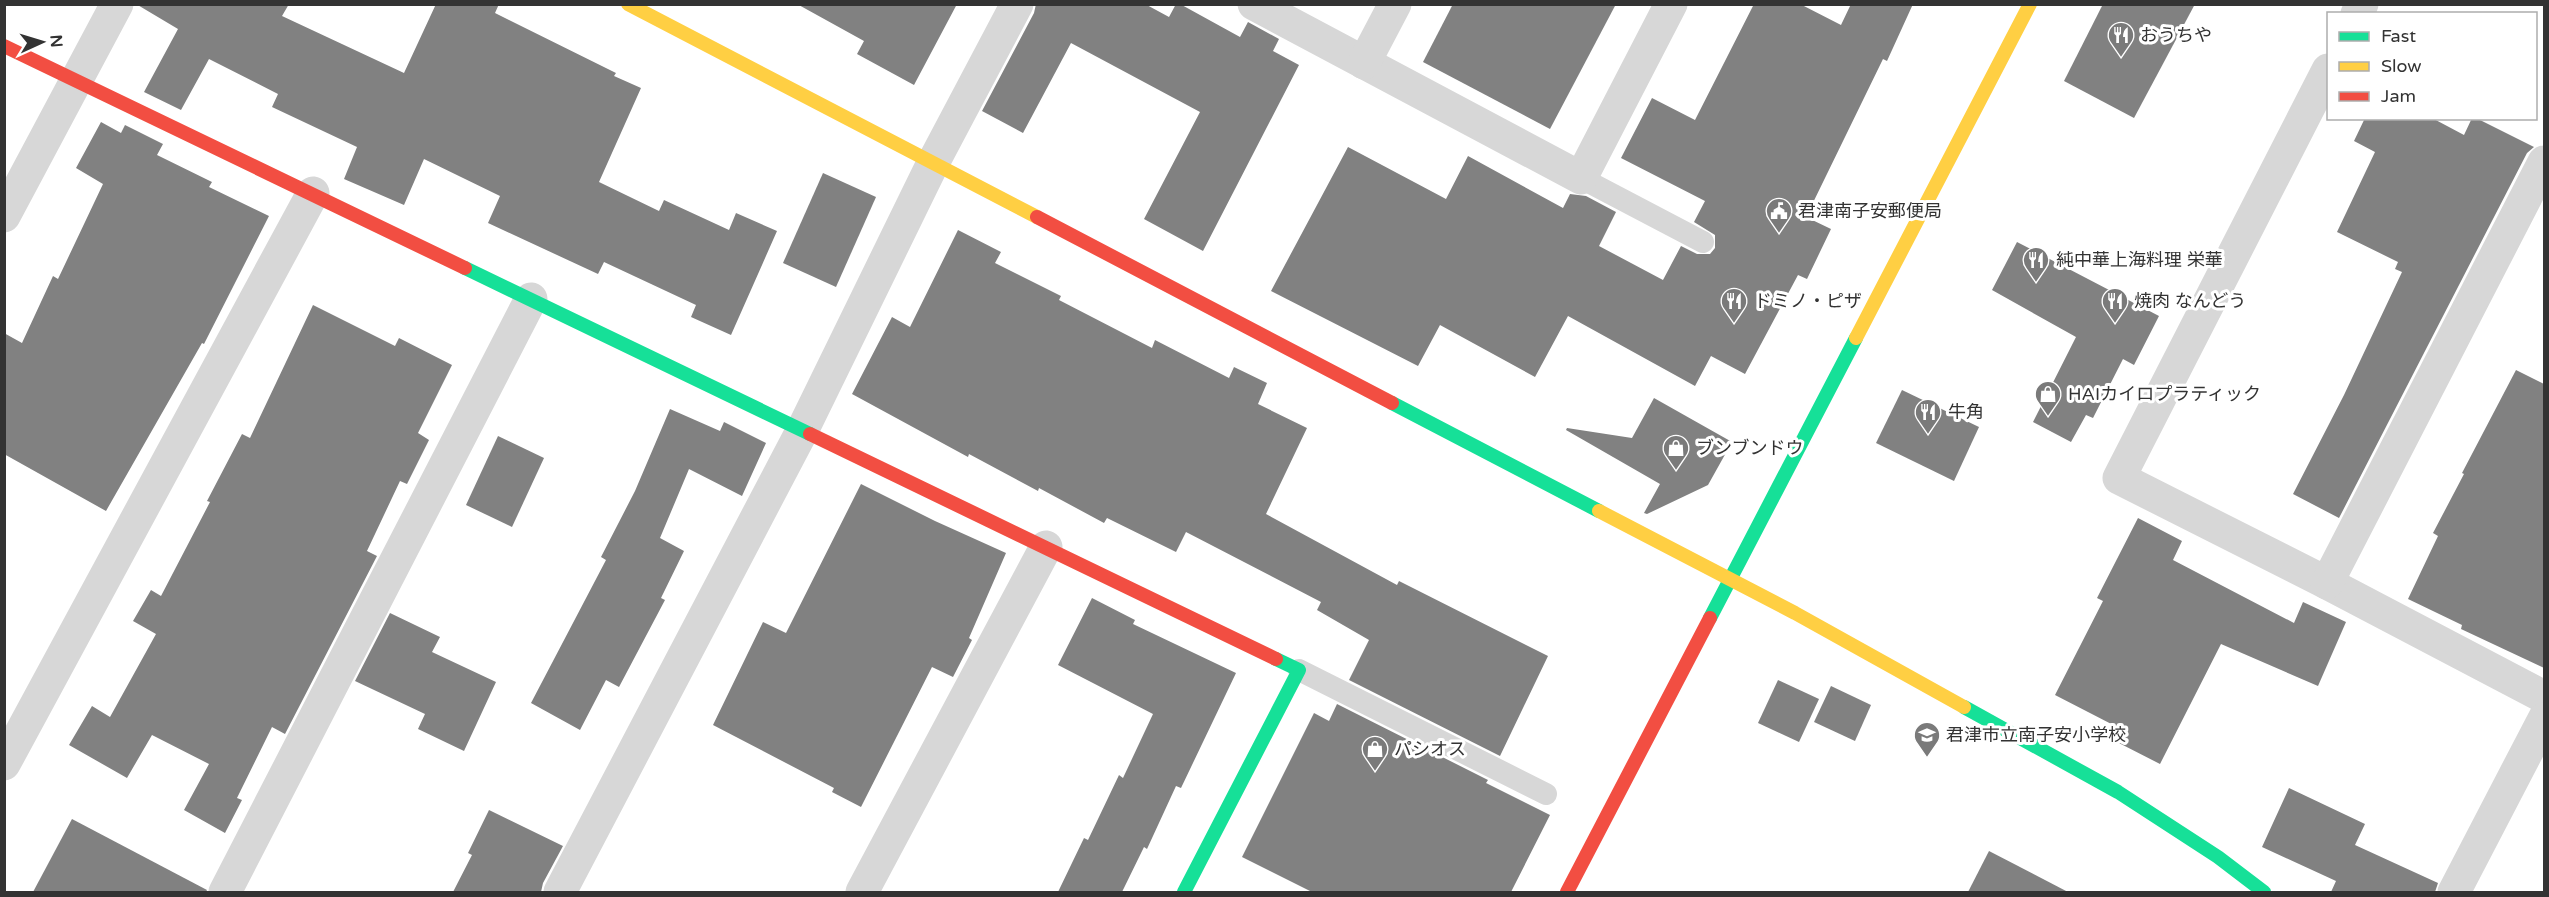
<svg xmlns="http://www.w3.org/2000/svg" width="2549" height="897" font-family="'Varela Round','Noto Sans JP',sans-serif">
<rect width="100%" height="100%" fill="#fff"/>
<g fill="#818181">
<polygon points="136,4 289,4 282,16 404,73 436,4 499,4 495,13 616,73 614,76 641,88 599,182 659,211 664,200 729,230 736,213 777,231 731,335 691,317 696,305 604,262 598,274 488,223 500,196 424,159 404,205 344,179 357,147 272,107 278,94 209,59 181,110 144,92 178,29"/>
<polygon points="797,4 957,4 914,85 857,54 864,41"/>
<polygon points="1036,4 1145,4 1169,17 1176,4 1180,4 1240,37 1248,22 1279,39 1273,51 1299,65 1203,251 1144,219 1200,112 1071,43 1023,133 982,111 1034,13"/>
<polygon points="1453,4 1616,4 1550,129 1423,62"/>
<polygon points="1754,4 1800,4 1841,25 1851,4 1913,4 1887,61 1883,59 1806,217 1831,229 1807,279 1798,275 1745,374 1711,356 1695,386 1568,316 1535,377 1440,325 1418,366 1271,291 1348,147 1446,199 1468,156 1563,208 1570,194 1586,196 1616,212 1599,246 1663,280 1681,246 1697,254 1710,254 1715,248 1715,235 1694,222 1705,201 1621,158 1652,98 1695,120"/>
<polygon points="2103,4 2195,4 2134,118 2064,81"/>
<polygon points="2365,118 2432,118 2464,135 2472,118 2476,118 2534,147 2527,153 2339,518 2293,494 2344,395 2402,272 2395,269 2398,262 2337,232 2375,152 2354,141"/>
<polygon points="101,122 121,133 125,125 163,144 157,155 212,182 209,187 269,216 204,344 202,343 106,511 4,454 4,333 22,343 53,276 58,279 103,184 76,168"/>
<polygon points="823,173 876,197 836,287 783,263"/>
<polygon points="958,230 1001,252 995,263 1061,296 1059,300 1152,348 1155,340 1229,378 1234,367 1267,383 1258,404 1307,428 1266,514 1397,585 1399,581 1548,656 1500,756 1349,680 1369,640 1317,610 1321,602 1186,532 1176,552 1107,518 1104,523 1039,488 1038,491 969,454 968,457 852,394 892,317 910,327"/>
<polygon points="2017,242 2159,316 2134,365 2123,359 2093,418 2086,415 2071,442 2033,422 2076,337 1992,290"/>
<polygon points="313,305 395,346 399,338 452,365 418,433 429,440 407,484 400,481 367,551 377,556 285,734 272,727 237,798 242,800 225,833 184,810 209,764 152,735 127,778 69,745 92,706 110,717 156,634 133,621 151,590 161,596 210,502 207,501 242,434 250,438"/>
<polygon points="2516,370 2544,384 2544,668 2461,629 2462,625 2408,599 2438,536 2433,533 2464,474 2462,473"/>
<polygon points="1902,390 1979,427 1954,481 1876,443"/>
<polygon points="1654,398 1732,442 1708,485 1647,514 1644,513 1660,484 1566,430 1567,428 1632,438"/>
<polygon points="670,409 720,431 724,422 766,443 742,496 689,469 660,538 684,551 661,598 665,600 619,687 606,680 580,730 531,703 606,560 601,557 635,491"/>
<polygon points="498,436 544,458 512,527 466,505"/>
<polygon points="861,484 935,521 1006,553 969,638 972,640 953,677 932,667 861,807 832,792 834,788 713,725 763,622 786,633"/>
<polygon points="2138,518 2182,541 2173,560 2294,623 2303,602 2346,622 2318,686 2221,644 2160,764 2115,741 2121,729 2055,695 2103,601 2097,598"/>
<polygon points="1092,598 1135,620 1133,624 1236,673 1181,788 1176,786 1147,849 1144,847 1122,892 1058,892 1084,838 1088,840 1119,775 1123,778 1153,714 1058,665"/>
<polygon points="390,613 440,637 432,652 496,682 464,751 418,729 425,714 355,681"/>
<polygon points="1778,680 1819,699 1799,742 1758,723"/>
<polygon points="1831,686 1871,705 1855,741 1814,722"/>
<polygon points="1337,704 1488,780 1486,783 1550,815 1511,892 1312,892 1242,857 1314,713 1329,721"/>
<polygon points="2289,788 2365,824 2355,845 2438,883 2435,892 2331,892 2336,881 2262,847"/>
<polygon points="489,810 563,846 543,883 541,892 453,892 472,855 468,853"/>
<polygon points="72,819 207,890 206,892 33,892"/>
<polygon points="1989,851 2068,892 1968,892"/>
</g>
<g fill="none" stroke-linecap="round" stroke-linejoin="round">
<g stroke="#d7d7d7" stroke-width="22">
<polyline points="1581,178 1703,242"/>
<polyline points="1299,670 1546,794"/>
</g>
<g stroke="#d7d7d7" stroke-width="33">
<polyline points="1254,4 1581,178 1671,4"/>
<polyline points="2357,14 2362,4"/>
<polyline points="1364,63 1395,4"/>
<polyline points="2328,70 2119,478 2327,583 2544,697"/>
<polyline points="4,216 117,4"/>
<polyline points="2327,583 2544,162"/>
<polyline points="4,764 313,193"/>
<polyline points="225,892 531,299"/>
<polyline points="560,892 802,431 933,163 1017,4"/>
<polyline points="862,892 1046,547"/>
<polyline points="2454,892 2544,719"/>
</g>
<g stroke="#16e098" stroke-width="14">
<polyline points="465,268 810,434"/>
<polyline points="1392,403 1599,511"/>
<polyline points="1710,618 1856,338"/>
<polyline points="1964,707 2118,792 2218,857 2264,892"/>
<polyline points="1184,892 1299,670 1276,659"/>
</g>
<g stroke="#ffcf43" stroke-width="14">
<polyline points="628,4 1037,217"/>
<polyline points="1856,338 2030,4"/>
<polyline points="1599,511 1795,613 1964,707"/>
</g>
<g stroke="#f24e42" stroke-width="14">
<polyline points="4,46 465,268"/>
<polyline points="1037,217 1392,403"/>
<polyline points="810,434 1276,659"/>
<polyline points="1567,892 1710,618"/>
</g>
</g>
<defs>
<g id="restaurant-pin" transform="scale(1.35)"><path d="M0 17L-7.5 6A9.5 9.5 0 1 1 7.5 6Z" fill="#7a7a7a" stroke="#fff"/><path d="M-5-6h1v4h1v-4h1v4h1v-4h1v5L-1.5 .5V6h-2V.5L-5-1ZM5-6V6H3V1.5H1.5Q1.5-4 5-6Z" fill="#fff"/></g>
<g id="civic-pin" transform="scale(1.35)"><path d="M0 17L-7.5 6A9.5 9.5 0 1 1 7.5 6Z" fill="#7a7a7a" stroke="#fff"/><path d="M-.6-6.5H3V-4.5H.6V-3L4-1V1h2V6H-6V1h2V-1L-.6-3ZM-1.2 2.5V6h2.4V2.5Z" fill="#fff"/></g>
<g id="shop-pin" transform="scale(1.35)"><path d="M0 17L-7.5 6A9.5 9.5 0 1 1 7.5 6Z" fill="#7a7a7a" stroke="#fff"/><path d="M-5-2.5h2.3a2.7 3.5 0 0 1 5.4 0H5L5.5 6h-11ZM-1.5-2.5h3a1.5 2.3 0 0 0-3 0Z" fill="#fff"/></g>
<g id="school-pin" transform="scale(1.35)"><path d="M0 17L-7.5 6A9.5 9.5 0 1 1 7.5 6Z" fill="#7a7a7a" stroke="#fff"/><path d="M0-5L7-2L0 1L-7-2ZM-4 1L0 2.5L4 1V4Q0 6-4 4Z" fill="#fff"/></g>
</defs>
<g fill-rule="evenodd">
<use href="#restaurant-pin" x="2121" y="35"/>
<use href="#civic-pin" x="1779" y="211"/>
<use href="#restaurant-pin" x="2036" y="260"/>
<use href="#restaurant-pin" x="1734" y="301"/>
<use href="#restaurant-pin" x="2115" y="301"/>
<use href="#shop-pin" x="2048" y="394"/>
<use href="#restaurant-pin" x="1928" y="412"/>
<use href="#shop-pin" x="1676" y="448"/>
<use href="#school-pin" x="1927" y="735"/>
<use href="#shop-pin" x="1375" y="749"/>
</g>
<g text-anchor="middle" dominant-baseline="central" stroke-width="6" stroke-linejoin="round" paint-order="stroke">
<g font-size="18" fill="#333" stroke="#fff" text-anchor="start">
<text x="2140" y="35">おうちや</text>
<text x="1798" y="211">君津南子安郵便局</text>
<text x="2056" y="260">純中華上海料理 栄華</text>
<text x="1754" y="301">ドミノ・ピザ</text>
<text x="2134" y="301">焼肉 なんどう</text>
<text x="2068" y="394">HAIカイロプラティック</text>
<text x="1948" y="412">牛角</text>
<text x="1696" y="448">ブンブンドウ</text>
<text x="1946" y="735">君津市立南子安小学校</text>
<text x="1394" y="749">パシオス</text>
</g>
</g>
<rect width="2549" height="897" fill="none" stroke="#333333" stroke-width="12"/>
<rect x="2327" y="12" width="210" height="108" fill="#ffffff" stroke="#adadad" stroke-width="1.5"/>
<rect x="2339" y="32" width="30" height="9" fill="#16e098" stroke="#adadad" stroke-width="1.5"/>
<text x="2381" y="42" font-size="18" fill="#333333">Fast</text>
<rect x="2339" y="62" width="30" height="9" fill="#ffcf43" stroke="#adadad" stroke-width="1.5"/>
<text x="2381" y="72" font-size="18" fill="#333333">Slow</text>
<rect x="2339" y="92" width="30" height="9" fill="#f24e42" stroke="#adadad" stroke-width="1.5"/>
<text x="2381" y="102" font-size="18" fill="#333333">Jam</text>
<g transform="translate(42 42) rotate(86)" stroke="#ffffff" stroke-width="4.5" paint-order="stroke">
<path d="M0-4.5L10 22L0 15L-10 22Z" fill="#333333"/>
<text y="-9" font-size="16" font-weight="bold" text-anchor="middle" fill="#333333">N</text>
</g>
</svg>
